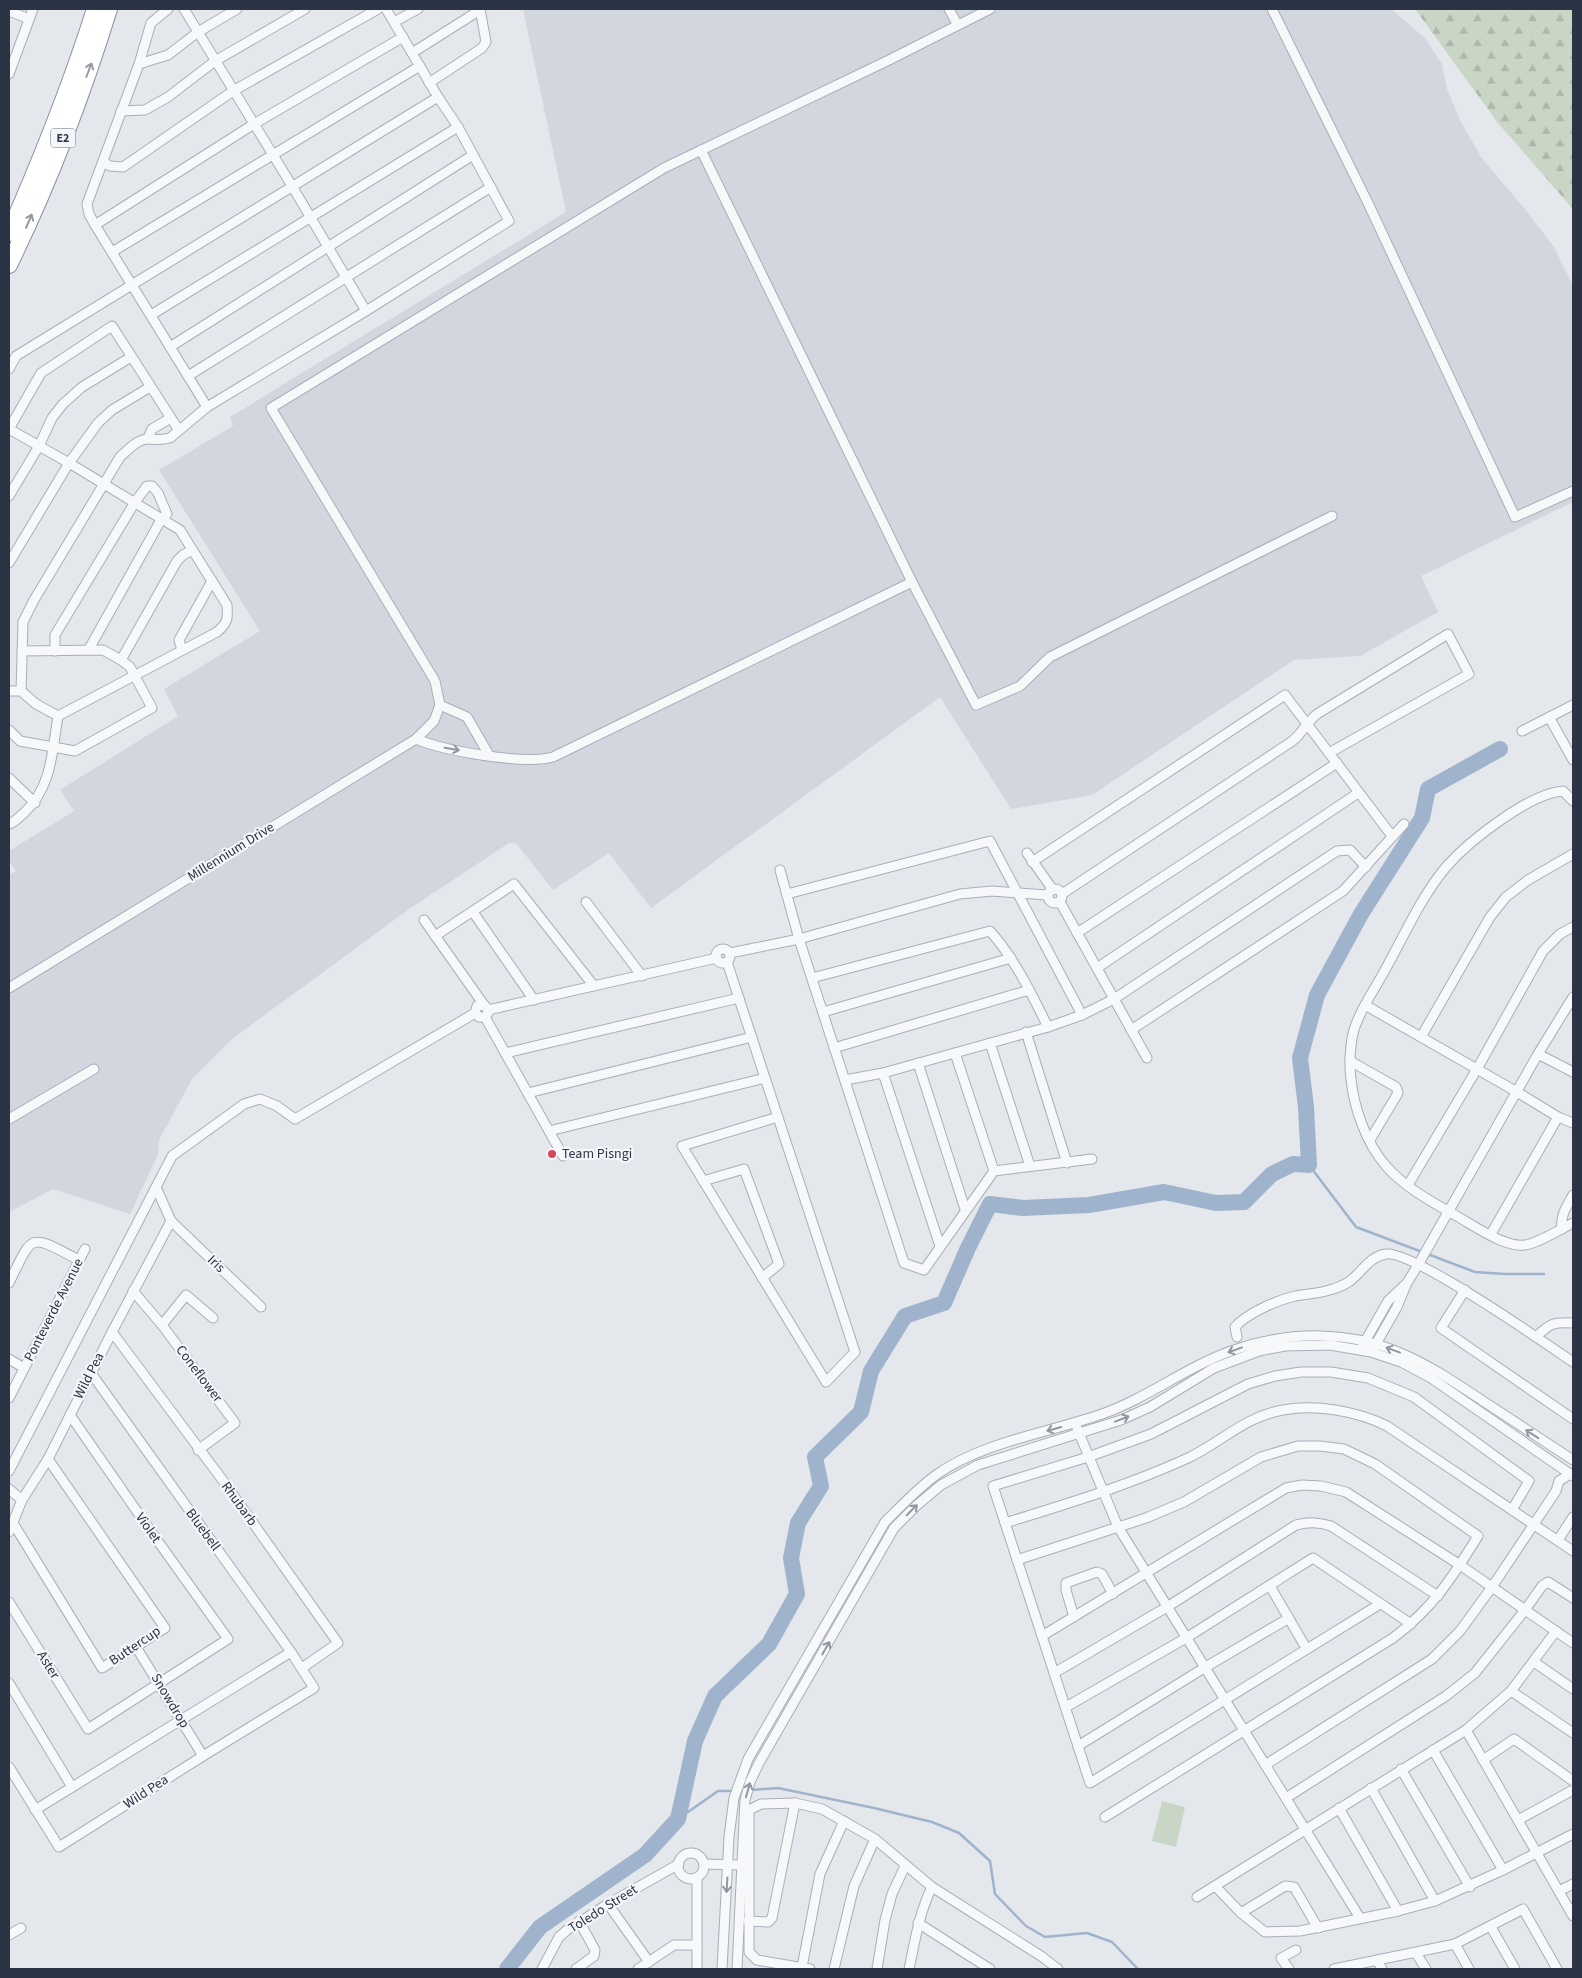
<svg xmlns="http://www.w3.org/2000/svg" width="1582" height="1978" font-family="'Source Sans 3',sans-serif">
<defs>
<pattern id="forest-firs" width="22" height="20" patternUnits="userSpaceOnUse" patternTransform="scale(1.25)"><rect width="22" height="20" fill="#c9d6c5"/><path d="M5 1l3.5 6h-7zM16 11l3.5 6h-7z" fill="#adb8ab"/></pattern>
</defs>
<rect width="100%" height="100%" fill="#e4e7ec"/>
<polygon fill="#d2d6de" points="523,9 1391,9 1424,37 1442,64 1447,89 1460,120 1481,157 1528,213 1554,247 1573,286 1573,502 1421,576 1438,612 1360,656 1294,660 1092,795 1011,809 940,697 651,908 609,853 553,890 516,843 509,843 412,907 232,1039 192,1079 159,1140 158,1155 130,1214 53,1189 9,1212 9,875 16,871 9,861 9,851 74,811 60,790 178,716 164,689 260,631 159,470 233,426 230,417 566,212"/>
<polygon fill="url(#forest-firs)" points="1415,9 1573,9 1573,209 1498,123"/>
<polygon fill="#c9d6c5" points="1162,1801 1185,1807 1176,1847 1152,1841"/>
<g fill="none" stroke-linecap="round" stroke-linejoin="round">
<g stroke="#9fb4cc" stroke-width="2.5">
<polyline points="1309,1165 1356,1227 1475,1272 1505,1274 1544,1274"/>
<polyline points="751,1790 778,1788 874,1808 932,1822 959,1833 990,1861 995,1894 1026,1926 1045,1937 1087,1933 1112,1942 1138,1969"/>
<polyline points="678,1819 718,1791 733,1791"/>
</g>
<polyline stroke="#9fb4cc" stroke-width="16" points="507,1969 540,1927 645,1855 678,1819 695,1741 715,1696 769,1644 797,1594 791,1558 798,1523 821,1486 815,1457 861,1412 871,1371 905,1316 944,1303 968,1248 990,1204 1023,1208 1089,1205 1164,1192 1216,1203 1244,1202 1272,1174 1293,1164 1309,1165 1306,1107 1300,1058 1317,995 1361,914 1422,818 1428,789 1500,749"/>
<g stroke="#a9aeb7" stroke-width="11">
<g id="minor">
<polyline points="168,9 151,23 139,64 87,204 89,214 95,225 207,407"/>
<polyline points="184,9 292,186 366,311"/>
<polyline points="949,9 957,24"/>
<polyline points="1272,9 1368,203 1515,517 1573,491"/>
<polyline points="9,11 29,19"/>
<polyline points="394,22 418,9"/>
<polyline points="412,53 480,10"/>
<polyline points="139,64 168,55 198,32 237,9"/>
<polyline points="9,74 33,9"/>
<polyline points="429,83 482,48 486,42 480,9"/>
<polyline points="121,111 145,110 168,97 215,61 305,9"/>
<polyline points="701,150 912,582 976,705 1020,686 1050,657 1332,516"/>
<polyline points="103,162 110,166 123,167 233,91 378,9"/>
<polyline points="95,225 254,124 403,37"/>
<polyline points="112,252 420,66"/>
<polyline points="151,315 458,127"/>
<polyline points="170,347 473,155"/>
<polyline points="9,369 16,356 438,97"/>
<polyline points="188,376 491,187"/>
<path d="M9 429 69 463 180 530 227 605C228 618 228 623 217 632L58 716 36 704 21 691H9"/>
<polyline points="9,429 41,373 112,326 178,429"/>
<polyline points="148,438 152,429 169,419"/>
<polyline points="9,496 39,446 52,418 63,404 82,387 131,357"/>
<polyline points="9,563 69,463 98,423 112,410 150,387"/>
<polyline points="182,650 179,640 212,581"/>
<polyline points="55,651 55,635 135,502 147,486 152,486 158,493 167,514 162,518 89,649"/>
<polyline points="121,660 177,561 183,555 192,550"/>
<path d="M21 691 23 622 34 600 120 457C128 450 138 438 150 439 157 440 162 440 170 438L207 407 366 311 509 221 458 127 438 97 386 9"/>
<polyline points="440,705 435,681 271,408 664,168 887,61 990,9"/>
<polyline points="440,705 467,717 489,755"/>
<polyline points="1549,717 1573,760"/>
<polyline points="9,730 20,741 75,751 152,708 130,667 121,660 103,650 22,651"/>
<polyline points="1522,731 1573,705"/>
<path d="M416 739C445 751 523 765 553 757L912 582"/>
<polyline points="9,778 35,803"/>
<path d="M1573 801 1563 791C1530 793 1469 841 1447 866 1422 895 1404 936 1385 970 1375 989 1360 1009 1354 1030 1350 1044 1349 1064 1351 1079 1354 1108 1366 1143 1386 1166 1403 1186 1430 1201 1453 1214 1472 1224 1504 1248 1525 1245 1539 1243 1560 1229 1573 1223"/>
<path d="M9 824C15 822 19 817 24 813 52 787 52 752 58 716"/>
<polyline points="1027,853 1053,890"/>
<polyline points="1032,862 1285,695 1392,836"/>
<polyline points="780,870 799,939 904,1263 924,1270 994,1171 1092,1159"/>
<circle cx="1055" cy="896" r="7"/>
<polyline points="787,894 990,841 1082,1015"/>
<path d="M1062 894 1291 742C1302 734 1307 722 1317 714L1448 634 1469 674 1329 753"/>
<polyline points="586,902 642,976"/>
<polyline points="1060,902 1147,1058"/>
<polyline points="473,912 534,1000"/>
<polyline points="424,920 484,1005"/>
<polyline points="1077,933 1337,763"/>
<polyline points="435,936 514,884 594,986"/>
<circle cx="723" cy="956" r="7"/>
<polyline points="730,953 799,939 960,894 992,891 1047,895"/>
<polyline points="727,962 855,1352 826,1382 682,1146 778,1117"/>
<polyline points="1097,968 1358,793"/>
<path d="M812 978 990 931C1015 959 1031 993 1048 1027"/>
<polyline points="9,988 416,739 434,721 440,705"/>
<polyline points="1365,1005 1517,1092 1558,1117 1573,1123"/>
<polyline points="488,1010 717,958"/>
<polyline points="823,1012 1011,958"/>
<polyline points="485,1017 563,1156"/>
<polyline points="1131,1030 1343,891 1404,824"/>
<polyline points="1026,1032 1067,1163"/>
<polyline points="1421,1037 1490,917 1506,897 1528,880 1573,854"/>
<polyline points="990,1043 1030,1166"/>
<polyline points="834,1048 1029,990"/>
<polyline points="505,1053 739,998"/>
<polyline points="955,1053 994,1171"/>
<polyline points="1538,1054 1573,1072"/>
<polyline points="1350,1061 1396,1087 1398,1093 1370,1140"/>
<polyline points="918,1063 965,1209"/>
<polyline points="883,1073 940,1246"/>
<polyline points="845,1080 883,1073 1048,1027 1082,1015 1114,999 1337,851 1350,850 1366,867"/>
<polyline points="528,1093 752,1037"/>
<polyline points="9,1119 94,1069"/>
<polyline points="549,1131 765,1078"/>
<polyline points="703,1181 744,1169 779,1264 762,1278"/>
<polyline points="1408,1185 1477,1069 1543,951 1560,934 1573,927"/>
<polyline points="156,1187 171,1221 261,1307"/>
<path d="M1562 1229C1560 1215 1567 1206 1573 1195"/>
<polyline points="1491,1234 1558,1117"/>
<path d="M9 1283C34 1232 28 1234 79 1260"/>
<polyline points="1465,1290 1441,1328 1573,1419"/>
<polyline points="133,1291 162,1325 235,1423 198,1450"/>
<polyline points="162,1325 186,1295 213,1318"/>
<polyline points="112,1332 224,1482 338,1643 302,1668"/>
<path d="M1237 1337 1235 1327C1247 1313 1278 1300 1295 1296 1305 1294 1316 1294 1326 1291 1334 1289 1343 1286 1350 1281 1362 1272 1370 1256 1386 1254 1412 1250 1545 1343 1573 1362"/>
<path d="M1536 1337C1550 1323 1554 1322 1573 1323"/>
<polyline points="1363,1345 1388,1301 1407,1283 1418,1265 1538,1054 1573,997"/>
<polyline points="1373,1349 1397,1307 1406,1285"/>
<polyline points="9,1359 24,1368"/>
<polyline points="9,1398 85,1249"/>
<polyline points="1077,1428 1118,1527 1360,1918"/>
<polyline points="9,1471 172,1156 244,1104 260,1099 277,1106 295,1119 475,1013 477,1006 484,1005 488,1009 488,1013 485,1017 479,1017 475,1013"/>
<polyline points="9,1489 22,1500"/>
<polyline points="13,1523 102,1668 165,1628 48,1459"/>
<path d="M1005 1523C1067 1504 1129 1485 1188 1458 1220 1443 1246 1416 1283 1410 1316 1404 1357 1411 1387 1426L1573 1551"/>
<polyline points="9,1532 22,1500 48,1459 112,1332 171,1221"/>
<polyline points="1558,1540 1573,1517"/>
<path d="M1017 1560 1146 1518 1184 1502 1261 1457 1298 1446H1320L1344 1449 1375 1464 1478 1536C1452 1578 1433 1608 1393 1638L1105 1817"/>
<polyline points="1270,1586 1306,1648"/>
<polyline points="9,1602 88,1729 228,1639 152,1533 70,1415"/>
<polyline points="1380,1604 1090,1783 993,1486 1088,1457 1151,1434 1248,1384 1275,1376 1301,1372 1331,1372 1368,1378 1414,1397 1529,1481 1512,1510"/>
<polyline points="1074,1617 1066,1590 1066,1583 1097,1572 1102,1574 1113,1594"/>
<polyline points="1042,1636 1286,1488 1302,1485 1321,1486 1346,1492 1460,1565 1573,1643"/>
<polyline points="136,1647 203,1756"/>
<polyline points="1534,1662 1573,1689"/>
<path d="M1054 1673 1167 1607 1296 1525C1309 1522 1318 1522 1331 1526L1438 1596"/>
<polyline points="9,1683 72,1787"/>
<polyline points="1511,1691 1573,1733"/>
<polyline points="1066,1707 1186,1638 1313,1558 1411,1624"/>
<polyline points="1466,1730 1573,1916"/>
<polyline points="1078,1746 1204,1668 1289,1618"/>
<polyline points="1433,1750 1503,1870"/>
<polyline points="1483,1760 1514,1739 1573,1781"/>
<polyline points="1265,1765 1432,1659 1460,1631 1492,1587 1556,1491 1559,1481 1567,1476"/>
<polyline points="9,1767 59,1847 203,1756 314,1688 291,1652 91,1373"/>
<polyline points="1401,1769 1470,1887"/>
<polyline points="1371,1788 1435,1901"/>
<polyline points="1286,1798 1446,1696 1475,1673 1525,1610 1542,1586 1548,1582 1573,1598"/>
<polyline points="1339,1808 1398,1911"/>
<polyline points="35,1810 291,1652"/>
<polyline points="1518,1820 1573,1790"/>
<circle cx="691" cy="1866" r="13"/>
<polyline points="704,1864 741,1865"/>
<polyline points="697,1877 697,1969"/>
<polyline points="1215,1886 1241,1913 1265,1932 1300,1931 1398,1911 1435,1901 1503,1870 1573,1834"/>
<polyline points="1559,1891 1573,1884"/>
<polyline points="1197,1897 1466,1730 1511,1691 1556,1631"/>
<polyline points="608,1904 649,1962"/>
<polyline points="1241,1913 1285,1886 1294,1887 1318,1928"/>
<polyline points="748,1921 768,1922 772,1918 795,1803"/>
<polyline points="918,1923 990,1969"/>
<polyline points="1491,1927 1515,1969"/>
<polyline points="9,1935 21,1928"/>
<polyline points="1455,1944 1469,1969"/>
<polyline points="1416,1953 1426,1969"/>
<polyline points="1377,1960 1382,1969"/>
<polyline points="802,1967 820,1874 844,1821"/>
<polyline points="542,1969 559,1937 567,1930 608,1904 679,1864"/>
<polyline points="576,1969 594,1956 595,1950 579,1921"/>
<polyline points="638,1969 674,1945 697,1945"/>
<path d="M722 1969 729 1837 734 1798 748 1759 885 1522C901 1506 917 1489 936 1475 982 1442 1048 1433 1102 1414 1148 1398 1187 1366 1234 1350 1288 1331 1350 1330 1403 1354 1431 1366 1457 1384 1483 1401 1513 1421 1543 1440 1573 1460"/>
<polyline points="737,1969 745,1800 750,1782 759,1763 894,1528 916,1506 941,1485 978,1465 1121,1420 1150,1407 1214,1368 1259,1351 1285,1346 1330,1345 1371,1352 1401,1362 1431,1378 1573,1476"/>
<polyline points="810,1969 757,1960 749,1952 749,1810 761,1804 795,1803 822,1809 875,1839 932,1887 1041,1956 1058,1969"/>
<polyline points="834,1969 854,1886 875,1839"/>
<polyline points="877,1969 885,1920 892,1894 905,1866"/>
<path d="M909 1969C915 1941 919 1913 932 1887"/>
<polyline points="1289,1969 1281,1958 1296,1950"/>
<polyline points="1334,1969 1455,1944 1523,1909 1557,1969"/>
</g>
</g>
<g stroke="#8b94a3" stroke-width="18">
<g id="motorway">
<path d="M9 233C41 160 71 85 95 9"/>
<path d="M9 265C49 183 82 96 109 9"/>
</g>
</g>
<use href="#minor" stroke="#f7f8fa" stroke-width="9"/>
<use href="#motorway" stroke="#fff" stroke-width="16"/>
</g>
<defs><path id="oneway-shaft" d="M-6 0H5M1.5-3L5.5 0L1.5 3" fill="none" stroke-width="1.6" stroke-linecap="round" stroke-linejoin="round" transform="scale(1.25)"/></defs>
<g stroke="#959aa2">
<use href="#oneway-shaft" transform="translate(89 70) rotate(-69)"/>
<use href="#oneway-shaft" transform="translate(29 221) rotate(-67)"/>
</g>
<g stroke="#9196a0">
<use href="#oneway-shaft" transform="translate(452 749) rotate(9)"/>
<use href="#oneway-shaft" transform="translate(1235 1350) rotate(160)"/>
<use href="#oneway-shaft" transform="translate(1393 1350) rotate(-160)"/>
<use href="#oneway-shaft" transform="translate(1122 1419) rotate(-21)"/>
<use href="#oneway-shaft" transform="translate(1054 1429) rotate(164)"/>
<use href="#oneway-shaft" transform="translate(1532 1434) rotate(-147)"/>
<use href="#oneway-shaft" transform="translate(912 1510) rotate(-45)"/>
<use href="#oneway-shaft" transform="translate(826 1648) rotate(-60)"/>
<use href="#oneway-shaft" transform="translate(748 1790) rotate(-74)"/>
<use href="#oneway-shaft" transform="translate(727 1885) rotate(93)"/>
</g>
<circle fill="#d1495b" stroke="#f4f6f9" stroke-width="2" cx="552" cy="1154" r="5"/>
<g text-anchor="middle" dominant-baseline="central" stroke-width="4.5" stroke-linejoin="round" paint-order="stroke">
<rect fill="#f4f6f9" stroke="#676e7b" stroke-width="1" x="50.5" y="128.5" width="25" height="19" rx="4"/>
<g font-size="12" font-weight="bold" fill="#2b3445">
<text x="63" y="138">E2</text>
</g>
<g font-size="14" fill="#2b3445" stroke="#f4f6f9">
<text transform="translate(231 852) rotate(-32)">Millennium Drive</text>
<text transform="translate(216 1264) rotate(44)">Iris</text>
<text transform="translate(54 1310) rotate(-63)">Ponteverde Avenue</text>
<text transform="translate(199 1374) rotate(53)">Coneflower</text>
<text transform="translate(89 1376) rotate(-63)">Wild Pea</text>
<text transform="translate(239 1504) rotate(54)">Rhubarb</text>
<text transform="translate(148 1528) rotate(55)">Violet</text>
<text transform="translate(203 1530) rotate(54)">Bluebell</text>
<text transform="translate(135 1646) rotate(-34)">Buttercup</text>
<text transform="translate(48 1665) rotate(58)">Aster</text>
<text transform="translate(170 1701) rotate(59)">Snowdrop</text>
<text transform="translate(146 1792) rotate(-33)">Wild Pea</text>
<text transform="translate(603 1909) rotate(-32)">Toledo Street</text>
</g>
<g font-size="14" fill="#2b3445" stroke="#f4f6f9" text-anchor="start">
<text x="562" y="1154">Team Pisngi</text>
</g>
</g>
<rect width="1582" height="1978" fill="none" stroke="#2b3445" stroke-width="20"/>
</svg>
